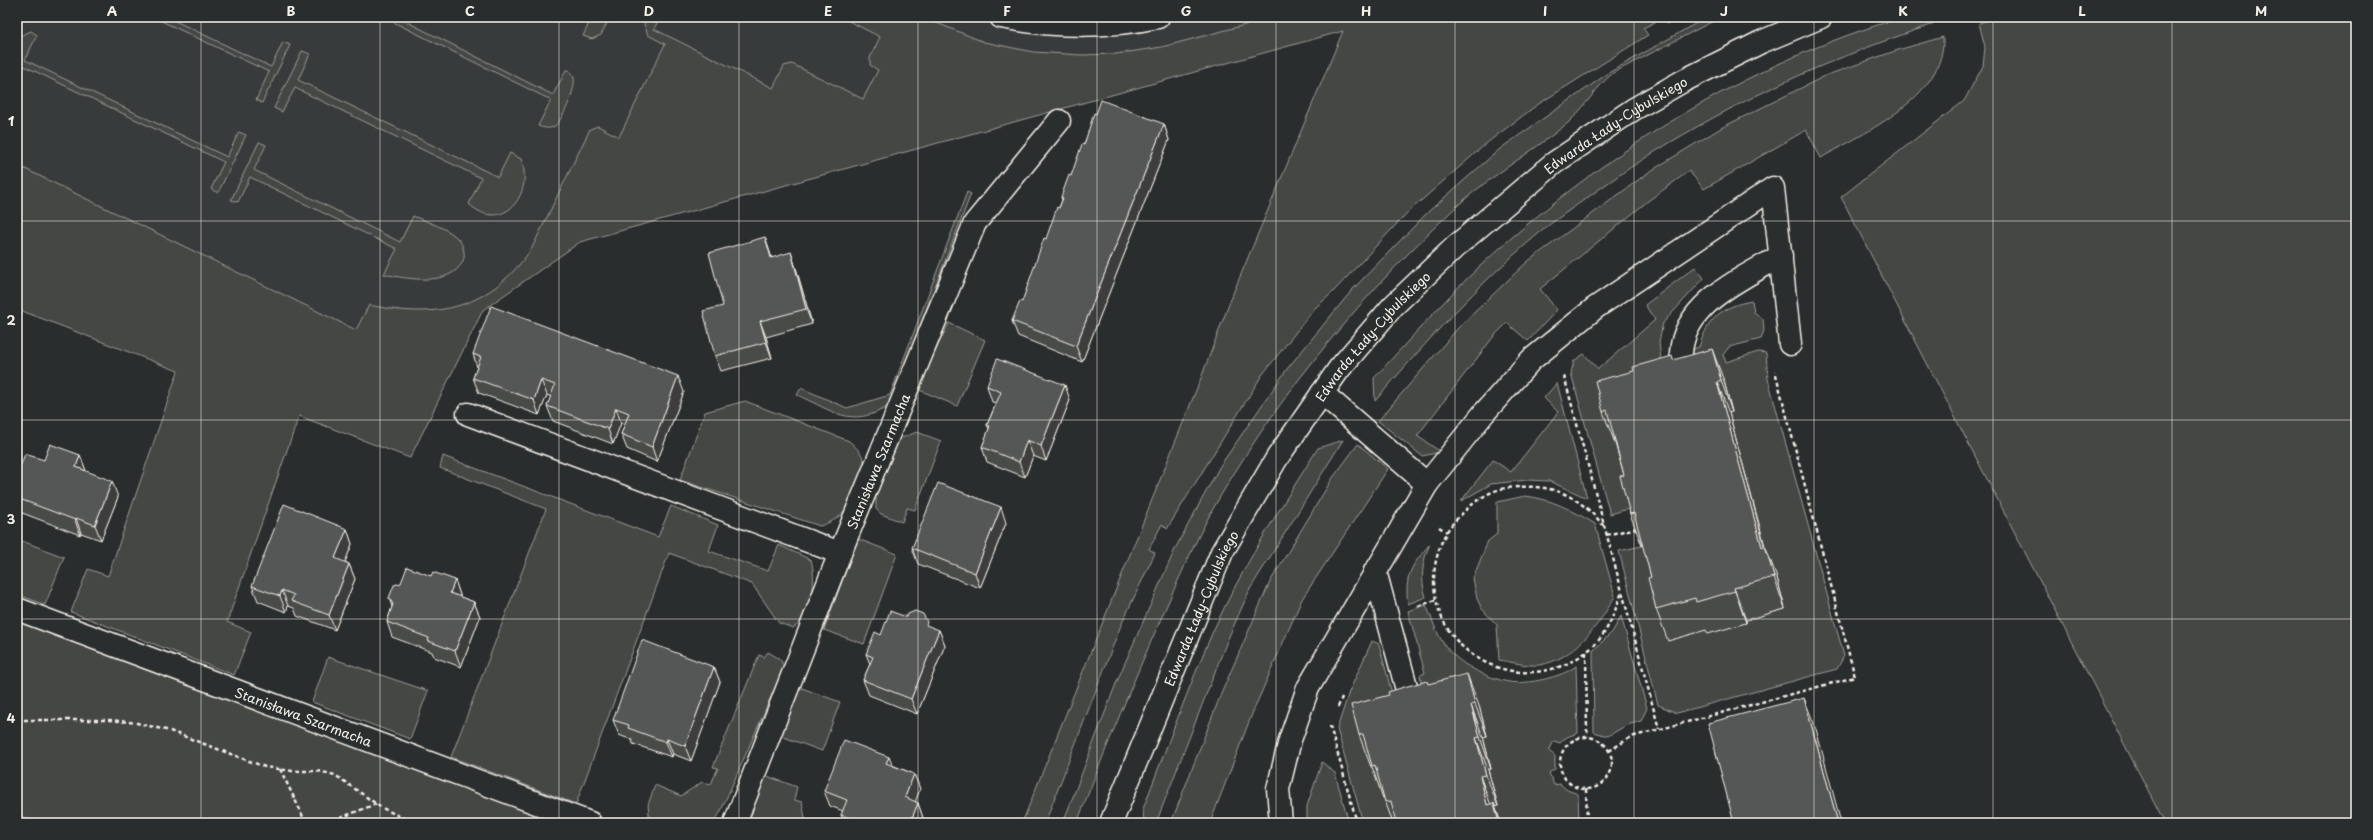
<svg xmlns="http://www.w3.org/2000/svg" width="2373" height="840" font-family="'Playpen Sans',sans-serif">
<rect width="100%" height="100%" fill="#2a2d2e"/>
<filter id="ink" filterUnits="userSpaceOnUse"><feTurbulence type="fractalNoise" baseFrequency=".025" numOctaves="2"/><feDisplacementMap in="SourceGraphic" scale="8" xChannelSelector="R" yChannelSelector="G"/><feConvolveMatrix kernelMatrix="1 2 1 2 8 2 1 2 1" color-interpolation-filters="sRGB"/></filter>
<g filter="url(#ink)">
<polygon fill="#373a3a" points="17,17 1393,17 580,242 483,310 410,458 17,309"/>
<g fill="#444645" stroke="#9c9c96">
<polygon points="153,17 167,17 271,67 283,42 290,45 262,103 256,100 269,72"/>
<path d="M383 17H397L553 95 566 70H569L574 78C576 88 564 117 556 125 551 130 544 128 538 126L551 100Z"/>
<polygon points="592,17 610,17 601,35 592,39 583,36"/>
<path d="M648 17H660L654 29 773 88 784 66 792 64 863 99 878 70 870 65V58L880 37 841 17H922L984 42 1033 52 1082 55 1116 54 1162 47 1275 17H1680L1666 24 1663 18 1643 28 1648 35 1537 105 1488 142 1407 213 1332 293 1315 308 1262 375 1167 529 1162 524 1149 549 1155 553 1121 625 1045 823H1022L1201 378 1234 291 1343 31 580 242 483 310 410 458 299 416 227 622 251 632 234 675 71 612 88 569 108 576 178 371 17 309V165L356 330 369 305C438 320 490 309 532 248L590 129 598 126 619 137 665 44 648 35 644 24Z"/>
<path d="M1707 17H1721L1613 73C1596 87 1585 107 1569 122 1533 152 1491 175 1456 207 1365 292 1284 388 1221 495 1200 530 1184 568 1167 605 1135 677 1105 749 1077 823H1063L1117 681 1176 547 1220 466 1287 369 1353 289 1428 212 1501 148 1610 72Z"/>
<path d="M1904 17H1930L1934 24C1811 64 1695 119 1591 195 1573 208 1554 220 1538 234 1478 284 1426 342 1375 401L1374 378C1408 342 1441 303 1477 269 1594 159 1749 61 1904 17Z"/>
<polygon points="2000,17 2356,17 2356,823 2165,823 1841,197 1964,101 1983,66 1985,47 1979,23"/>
<polygon points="31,31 37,35 25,60 227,157 239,132 246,135 218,193 211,189 224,162 22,65 17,76 17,40 20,36"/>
<path d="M1943 37C1946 97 1865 132 1821 158L1806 130 1704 189 1689 171 1648 201 1540 289 1557 310 1528 341 1507 323 1494 336 1417 436 1441 452 1422 456 1378 421 1458 328 1527 262 1649 172 1721 128 1827 75 1898 50Z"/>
<path d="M302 51 310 54 298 80 498 177 510 153 521 159C535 194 502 235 469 204L481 178 295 88 282 112 274 108Z"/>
<path d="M259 142 266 145 254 170 400 242 413 216C427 222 449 228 459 240 463 245 466 255 463 261 451 287 407 279 384 274L397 249 250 177 238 202 231 200Z"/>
<path d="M967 192 971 194 889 406C850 429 834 411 797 395L801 388 847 408 890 395Z"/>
<path d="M1695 267 1704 278 1663 323 1659 342 1661 360 1699 347C1708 318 1722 306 1752 301L1754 312 1763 319 1764 330 1761 339 1729 347 1723 355 1726 362 1758 352 1766 353 1768 379 1844 656 1837 669 1677 713 1658 705 1619 551 1646 545 1707 630 1746 623V620L1785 609 1777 578 1773 579 1729 413 1732 412 1724 381 1615 443 1618 442 1636 507 1610 514 1571 373 1574 361 1584 354 1598 369 1655 320 1645 305Z"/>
<polygon points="949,323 985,340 957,406 917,389"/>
<polygon points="1557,383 1587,498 1549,481 1527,480 1491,484 1461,501 1493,460 1511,472 1558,412 1544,398"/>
<path d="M745 401 849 441C856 447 865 455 864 466 863 475 849 504 844 511 838 519 829 523 820 526L680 480 705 412Z"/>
<polygon points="917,432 941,441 915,510 907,508 902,522 881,514 876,509 876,493 899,439"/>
<path d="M1343 440 1250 589 1227 641 1156 823H1144L1143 809C1166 749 1188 688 1214 629 1243 566 1281 507 1318 448Z"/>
<polygon points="1358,444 1388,469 1302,599 1252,714 1210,823 1171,823 1221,694 1270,582 1332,479"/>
<path d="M443 456 658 537 671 506 718 525 709 551 768 571 779 545 811 560C817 580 812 617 793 628L779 623 752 584 669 553 576 804 451 757 546 509 440 468Z"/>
<path d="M1525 496C1552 499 1572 510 1595 524L1615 596C1599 625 1574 660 1539 665 1526 666 1512 662 1499 660L1497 625 1482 609 1477 599 1473 578 1488 541 1497 534V502Z"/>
<polygon points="17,539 64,557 45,605 17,594"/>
<polygon points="858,539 897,554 864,644 824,630"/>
<path d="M1430 544C1422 561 1420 579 1426 597L1408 604C1404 575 1412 565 1430 544Z"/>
<path d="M1426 605C1432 618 1436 633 1444 644 1457 664 1487 678 1509 682 1526 685 1563 677 1576 666L1578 733 1567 737 1560 743 1554 741 1549 751 1555 756V769L1549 773 1554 785 1560 784 1567 790 1578 794 1579 823H1495L1492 808 1497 806 1488 770 1491 769 1483 737 1487 736 1479 706 1427 717 1420 675 1425 673 1408 611Z"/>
<polygon points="1621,616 1647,708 1641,721 1627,725 1608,736 1594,732 1593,651 1613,631"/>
<polygon points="17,618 565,823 39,823 17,814"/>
<polygon points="1372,641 1379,644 1400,724 1371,767 1375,766 1383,798 1387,797 1394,823 1363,823 1337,729 1349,692"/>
<polygon points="768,652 780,659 784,667 720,813 713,823 650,823 648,805 655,785 681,796 702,782 711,784 718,768 713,767 759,655 764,657"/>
<polygon points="328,657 428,691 410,739 312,702"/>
<polygon points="799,687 840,702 822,751 781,736"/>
<polygon points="1322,762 1335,773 1349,823 1307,823 1307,806"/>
<polygon points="764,775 797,787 794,800 802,802 806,823 745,823"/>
</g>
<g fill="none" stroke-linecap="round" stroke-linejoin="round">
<g stroke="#f4f1e8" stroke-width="25">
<g id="service">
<path d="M1001 17C1054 27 1106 28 1158 17"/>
<polyline points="936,318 975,223 1059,121"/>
<polyline points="468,414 840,553"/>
</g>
</g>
<g stroke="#f4f1e8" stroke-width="25">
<g id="minor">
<path d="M1681 353C1684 303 1743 278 1781 256"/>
<polyline points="1322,393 1427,484"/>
<polyline points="1375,571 1414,716"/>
<path id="s1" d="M17 609 590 823"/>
<path id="s2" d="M735 823 840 553 936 318"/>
<path id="s3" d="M1111 823 1222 552 1277 458 1339 369 1393 306 1455 247 1554 163 1634 109 1683 81 1761 42 1821 17"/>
<polyline points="1281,823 1278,789 1290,740 1308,688 1427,484 1484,413 1531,360 1595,308 1773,188 1790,344"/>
</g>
</g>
<g stroke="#f4f1e8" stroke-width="2.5" stroke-dasharray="4 3" stroke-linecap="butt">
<polyline points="1564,376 1659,729"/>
<path d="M1604 526C1575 492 1550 483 1506 488 1486 491 1469 506 1456 520 1444 532 1438 549 1435 566 1423 653 1523 705 1590 649 1608 634 1614 613 1622 592"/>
<polyline points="1439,527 1447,532"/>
<polyline points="1606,535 1637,528"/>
<polyline points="1418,606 1436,600"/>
<polyline points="1586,652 1587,737"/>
<polyline points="1338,707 1342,697"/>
<polyline points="17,720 110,720 137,723 170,731 265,767 292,771 318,771 335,775 382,808 414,823"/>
<polyline points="1330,726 1357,823"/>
<circle cx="1586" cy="763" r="26"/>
<polyline points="1609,751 1631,737 1855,677 1775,371"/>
<polyline points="280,769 302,814 304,823"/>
<polyline points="1586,789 1587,823"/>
<polyline points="327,823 376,804"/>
</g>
<use href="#service" stroke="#2a2d2e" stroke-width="22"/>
<use href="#minor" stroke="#2a2d2e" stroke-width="22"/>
</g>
<g fill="#494b4a" stroke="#f4f1e8">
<polygon points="1096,114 1164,124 1169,140 1082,362 1018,336 1012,321 1022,302 1062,200 1061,197 1071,176"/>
<polygon points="765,237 772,258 796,268 812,324 766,337 772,358 721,371 715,356 723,306"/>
<polygon points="473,354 684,392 657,462 627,449 621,434 625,425 621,423 613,444 553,421 547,406 551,397 547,395 539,415 479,393 473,378 477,367"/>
<polygon points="1674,360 1724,381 1732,412 1729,413 1765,546 1777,578 1785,609 1746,620 1746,623 1708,634 1706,630 1668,641 1656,609 1651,577 1643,545 1642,546 1630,514 1624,475 1615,443 1603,412"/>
<polygon points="987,386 1070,400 1046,461 1033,456 1025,477 987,462 982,447 989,429 987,425 996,403 992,402"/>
<polygon points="80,455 86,471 118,497 101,540 81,533 80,535 17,511 17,474 44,460"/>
<polygon points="1006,523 980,588 918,564 912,548"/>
<polygon points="347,529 352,544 345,562 349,564 355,579 335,630 297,616 294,608 288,606 286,612 258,601 252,586"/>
<polygon points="431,576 455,580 460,595 460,597 474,602 480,617 461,667 434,657 432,652 392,637 387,622 392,607 389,598 401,583"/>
<polygon points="939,630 945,645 917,714 869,695 863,680 870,664 866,654 881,635"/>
<polygon points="714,667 720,682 691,761 673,754 672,757 633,744 632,740 619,735 613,720"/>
<polygon points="1428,684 1479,706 1487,736 1483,737 1491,769 1488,770 1498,806 1495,807 1501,823 1393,823 1384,798 1383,798 1372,767 1371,767 1359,735"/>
<polygon points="892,765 914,774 920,789 915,801 918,803 923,818 921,823 844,823 841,815 843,811 830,806 824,791"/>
</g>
<g fill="#3c3d3c" stroke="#f4f1e8">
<polygon points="1164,124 1169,140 1082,362 1076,346"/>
<polygon points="791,252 796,268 812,324 806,309"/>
<polygon points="760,321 766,337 772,358 766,342"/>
<polygon points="1712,349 1724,381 1732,412 1721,380"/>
<polygon points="678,376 684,392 657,462 652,447"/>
<polygon points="541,380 547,395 539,415 534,400"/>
<polygon points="1717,382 1729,413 1773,579 1762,547"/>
<polygon points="1065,385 1070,400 1046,461 1041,446"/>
<polygon points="616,408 621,423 613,444 608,429"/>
<polygon points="1027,440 1033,456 1025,477 1019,462"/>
<polygon points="80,455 86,471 76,467"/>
<polygon points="112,481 118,497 101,540 95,525"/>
<polygon points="1001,507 1006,523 980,588 975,573"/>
<polygon points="76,518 81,533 80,535 75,520"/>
<polygon points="347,529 352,544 341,573 335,558"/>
<polygon points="1765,546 1777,578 1785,609 1774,577"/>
<polygon points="349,564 355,579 335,630 329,615"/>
<polygon points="455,580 460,595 455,608 450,593"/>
<polygon points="1734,588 1746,620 1746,623 1735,591"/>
<polygon points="282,590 288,606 286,612 280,596"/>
<polygon points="474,602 480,617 461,667 455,651"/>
<polygon points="939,630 945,645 917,714 911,699"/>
<polygon points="714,667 720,682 691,761 685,746"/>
<polygon points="1467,674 1479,706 1487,736 1475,704"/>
<polygon points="1804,698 1816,729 1841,823 1838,823"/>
<polygon points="1471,705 1483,737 1491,769 1480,737"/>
<polygon points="1476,738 1488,770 1498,806 1486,775"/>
<polygon points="667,739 673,754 672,757 666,742"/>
<polygon points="889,757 895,772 886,763"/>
<polygon points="914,774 920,789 911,813 905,797"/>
<polygon points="1480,776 1492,808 1487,805"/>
<polygon points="918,803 923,818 921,823 913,823 912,818"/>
<polygon points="1494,803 1501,823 1499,823"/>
</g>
<g fill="#555756" stroke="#f4f1e8">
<polygon points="1101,100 1164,124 1076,346 1012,321 1020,301 1022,302 1044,238 1046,239 1057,207 1059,208 1063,198 1061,197 1069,175 1071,176 1082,144 1084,145 1094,113 1096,114"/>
<polygon points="765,237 771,258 791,252 806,309 760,321 766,342 715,356 703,311 723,306 709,253"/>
<polygon points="491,306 678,376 652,447 621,434 629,413 616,408 608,429 547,406 555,385 547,382 541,380 534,400 473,378 481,357 473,354"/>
<polygon points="1712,349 1721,380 1717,382 1762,547 1765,546 1774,577 1734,588 1735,591 1696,602 1695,598 1656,609 1648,578 1651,577 1634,513 1630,514 1620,476 1624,475 1607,410 1603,412 1595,381 1634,371 1633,367 1672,356 1673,360"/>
<polygon points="997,359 1065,385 1041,446 1027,440 1019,462 982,447 990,426 987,425 1001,392 987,386"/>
<polygon points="50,444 80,455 76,467 112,481 95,525 76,518 75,520 17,498 17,474 25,454 44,460"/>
<polygon points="938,483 1001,507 975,573 912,548"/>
<polygon points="284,504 347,529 335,558 349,564 329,615 291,601 294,595 282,590 280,596 252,586"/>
<polygon points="407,567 431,576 433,572 455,580 450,593 474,602 455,651 428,641 429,638 387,622 393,604 389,598 394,585 401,583"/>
<polygon points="890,611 906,617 908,614 915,611 923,614 927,622 926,625 939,630 911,699 863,680 873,657 866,654 875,632 881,635"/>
<polygon points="642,640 714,667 685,746 667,739 666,742 628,728 629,725 613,720"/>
<polygon points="1467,674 1475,704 1471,705 1480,737 1476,738 1486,775 1480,776 1487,805 1494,803 1499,823 1396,823 1391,801 1385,802 1375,765 1372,766 1363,734 1359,735 1351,705 1389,695 1388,692 1404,687 1427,681 1428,684"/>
<polygon points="1804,698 1838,823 1734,823 1708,723"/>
<polygon points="844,740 889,757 886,763 914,774 905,797 918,803 912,818 915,820 914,823 863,823 841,815 847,800 824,791"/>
</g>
</g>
<path fill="none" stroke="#f4f1e8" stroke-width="1" stroke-opacity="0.55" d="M201 17V823M380 17V823M559 17V823M739 17V823M918 17V823M1097 17V823M1276 17V823M1455 17V823M1634 17V823M1814 17V823M1993 17V823M2172 17V823M17 221H2356M17 420H2356M17 619H2356"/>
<g text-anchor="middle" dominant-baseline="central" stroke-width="3.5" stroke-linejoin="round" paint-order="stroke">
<g font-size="13" fill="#f4f1e8" stroke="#2a2d2e">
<text stroke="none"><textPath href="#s3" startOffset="881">Edwarda Łady-Cybulskiego</textPath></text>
<text stroke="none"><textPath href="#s3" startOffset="557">Edwarda Łady-Cybulskiego</textPath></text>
<text stroke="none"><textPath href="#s2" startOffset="389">Stanisława Szarmacha</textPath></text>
<text stroke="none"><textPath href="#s3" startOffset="233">Edwarda Łady-Cybulskiego</textPath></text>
<text stroke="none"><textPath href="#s1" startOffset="306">Stanisława Szarmacha</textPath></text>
</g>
</g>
<rect width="2373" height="840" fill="none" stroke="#2a2d2e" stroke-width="44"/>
<rect x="22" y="22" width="2329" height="796" fill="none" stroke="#f4f1e8" stroke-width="1.5"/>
<g font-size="13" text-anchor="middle" font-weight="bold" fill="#f4f1e8">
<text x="112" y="16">A</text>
<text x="291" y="16">B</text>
<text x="470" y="16">C</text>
<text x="649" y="16">D</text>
<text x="828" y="16">E</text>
<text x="1007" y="16">F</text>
<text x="1186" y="16">G</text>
<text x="1366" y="16">H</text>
<text x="1545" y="16">I</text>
<text x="1724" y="16">J</text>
<text x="1903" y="16">K</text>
<text x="2082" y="16">L</text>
<text x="2261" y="16">M</text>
<text x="11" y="126">1</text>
<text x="11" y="325">2</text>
<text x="11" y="524">3</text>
<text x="11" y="723">4</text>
</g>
</svg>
